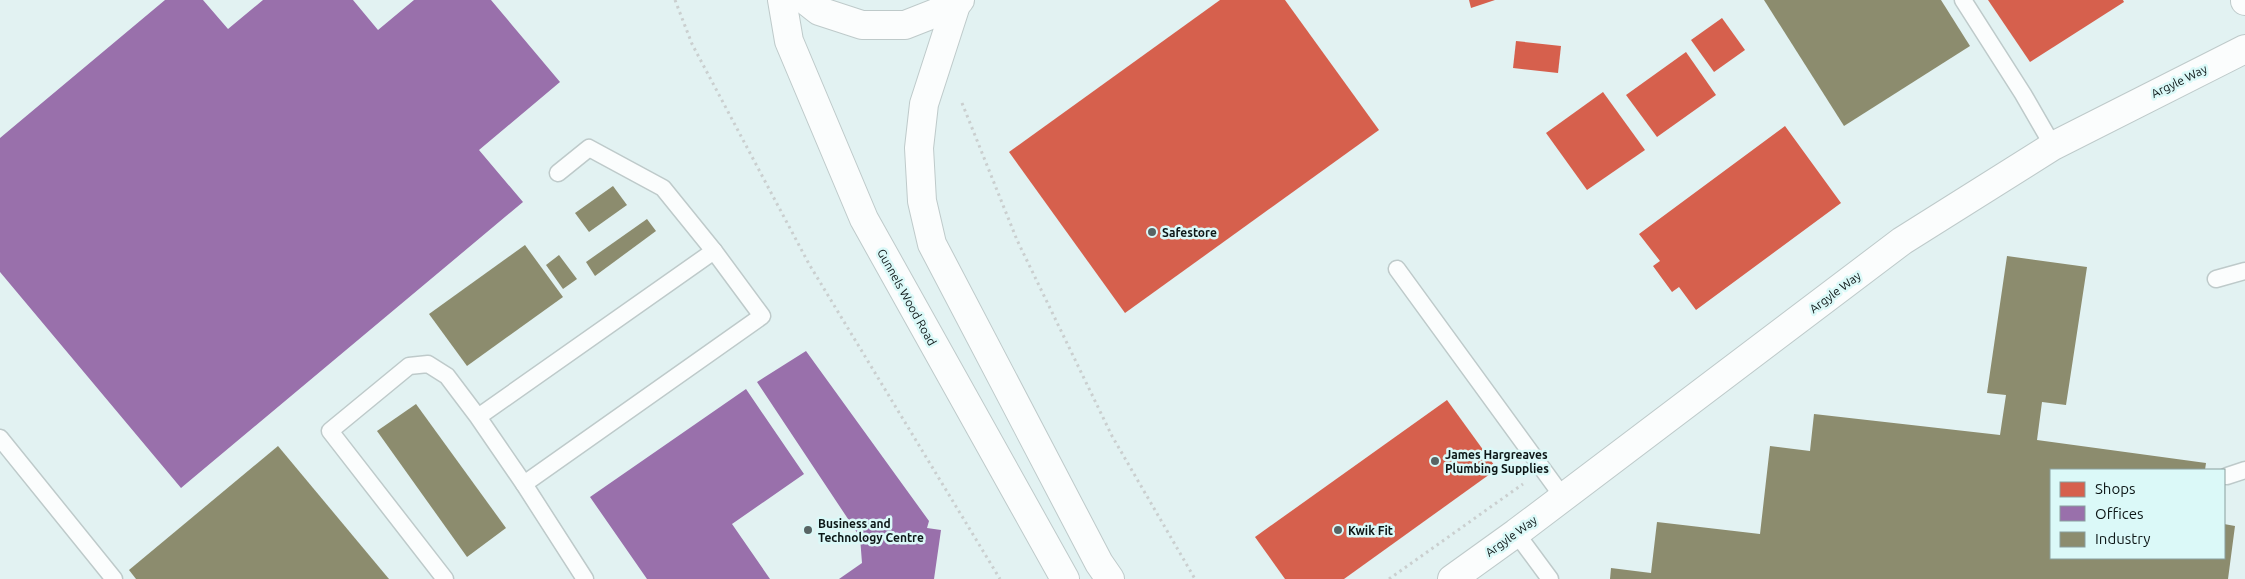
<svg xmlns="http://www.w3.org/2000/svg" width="2245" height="579" font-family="Ubuntu,sans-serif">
<rect width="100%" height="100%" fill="#e2f2f2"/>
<g fill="#d6604d">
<polygon points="1220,0 1285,0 1379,130 1125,313 1009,152"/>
<polygon points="1469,0 1495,0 1471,8"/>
<polygon points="1988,0 2123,0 2124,2 2030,62"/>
<polygon points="1722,18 1745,50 1714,72 1691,40"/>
<polygon points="1516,41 1561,46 1558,73 1513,68"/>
<polygon points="1686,52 1716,95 1657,137 1626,95"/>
<polygon points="1603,92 1645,150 1587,190 1546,133"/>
<polygon points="1785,126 1841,203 1696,310 1679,287 1672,292 1653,266 1660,261 1639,234"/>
<polygon points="1447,400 1497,469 1344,579 1285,579 1255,537"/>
</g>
<g fill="#9970ab">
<polygon points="165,0 203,0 228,29 263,0 353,0 378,30 414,0 491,0 560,82 479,150 523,202 181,488 0,272 0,138"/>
<polygon points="806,351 929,521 927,528 941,530 934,579 839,579 862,563 860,537 757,382"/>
<polygon points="746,389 804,474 732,524 770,579 647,579 590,497"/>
</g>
<g fill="#8c8c6e">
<polygon points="1764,0 1941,0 1970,46 1844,126"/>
<polygon points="613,186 627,205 589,232 575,213"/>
<polygon points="647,219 656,231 595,276 586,262"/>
<polygon points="525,245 563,297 467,366 429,314"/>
<polygon points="559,255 577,279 563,289 546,265"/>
<polygon points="2007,256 2087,267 2066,405 2042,402 2037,440 2206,463 2205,470 2051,470 2051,558 2224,558 2224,524 2235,526 2228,579 1610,579 1611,568 1651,573 1657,522 1760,534 1770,446 1810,451 1814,414 2000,435 2006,395 1987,393"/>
<polygon points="416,404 506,528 467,557 377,431"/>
<polygon points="278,446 389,579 136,579 129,570"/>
</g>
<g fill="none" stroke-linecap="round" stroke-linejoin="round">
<g stroke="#becaca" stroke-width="19">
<g id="lane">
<polyline points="1963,0 2023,94 2053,146"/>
<polyline points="558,173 589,148 663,188 714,251"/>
<polyline points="1397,269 1563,497"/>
<polyline points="2216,279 2245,271"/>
<polyline points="0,438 114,579"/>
<polyline points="2227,476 2245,470"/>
<polyline points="524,484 585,579"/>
<polyline points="1516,533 1550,579"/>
<polyline points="445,579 330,431 409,366 428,364 447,376 478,417 524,484 762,316 714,251 478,417"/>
</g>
</g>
<g stroke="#becaca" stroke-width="30">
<g id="street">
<polyline points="2245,0 2245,1"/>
<polyline points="1452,579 1516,533 1902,241 2053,146 2245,49"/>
</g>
</g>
<g stroke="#becaca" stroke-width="30">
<g id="primary">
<polyline points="782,0 789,41 864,219 1065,579"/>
<polyline points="805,0 819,11 862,25 905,25 956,5"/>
<polyline points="960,0 956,5 924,104 919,148 922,201 932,244 1099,563 1110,579"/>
</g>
</g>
<g stroke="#cacfcf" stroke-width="3" stroke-dasharray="2.5 4" stroke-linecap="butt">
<polyline points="675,0 692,44 809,264 1000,579"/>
<polyline points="962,103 1017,240 1112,436 1195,579"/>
<polyline points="1389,579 1523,484"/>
</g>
<use href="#lane" stroke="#fbfdfd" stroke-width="16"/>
<use href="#street" stroke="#fbfdfd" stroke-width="28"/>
<use href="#primary" stroke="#fbfdfd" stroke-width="28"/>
</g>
<g fill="#586464" stroke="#dbf9f8" stroke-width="2">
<circle cx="1152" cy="232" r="5"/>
<circle cx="1435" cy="461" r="5"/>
<circle cx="808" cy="530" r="5"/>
<circle cx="1338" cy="530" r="5"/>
</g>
<g text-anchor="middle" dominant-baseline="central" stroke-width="5" stroke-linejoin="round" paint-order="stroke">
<g font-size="12" fill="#0d1717" stroke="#dbf9f8">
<text transform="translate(2179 81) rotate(-26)">Argyle Way</text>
<text transform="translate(1835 292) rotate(-37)">Argyle Way</text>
<text transform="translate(907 297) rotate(61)">Gunnels Wood Road</text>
<text transform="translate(1511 536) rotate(-36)">Argyle Way</text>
</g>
<g font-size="12" font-weight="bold" fill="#0d1717" stroke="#dbf9f8" text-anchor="start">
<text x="1162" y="232">Safestore</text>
<text x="1445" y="454">James Hargreaves<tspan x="1445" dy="14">Plumbing Supplies</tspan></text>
<text x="818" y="523">Business and<tspan x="818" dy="14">Technology Centre</tspan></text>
<text x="1348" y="530">Kwik Fit</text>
</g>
</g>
<rect x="2050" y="469" width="175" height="90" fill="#dbf9f8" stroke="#899f9e"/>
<rect x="2060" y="482" width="25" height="15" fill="#d6604d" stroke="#899f9e"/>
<text x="2095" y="494" font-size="15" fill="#0d1717">Shops</text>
<rect x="2060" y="506" width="25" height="15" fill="#9970ab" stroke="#899f9e"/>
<text x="2095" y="519" font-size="15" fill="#0d1717">Offices</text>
<rect x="2060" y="532" width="25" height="15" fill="#8c8c6e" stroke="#899f9e"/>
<text x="2095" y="544" font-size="15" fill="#0d1717">Industry</text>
</svg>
